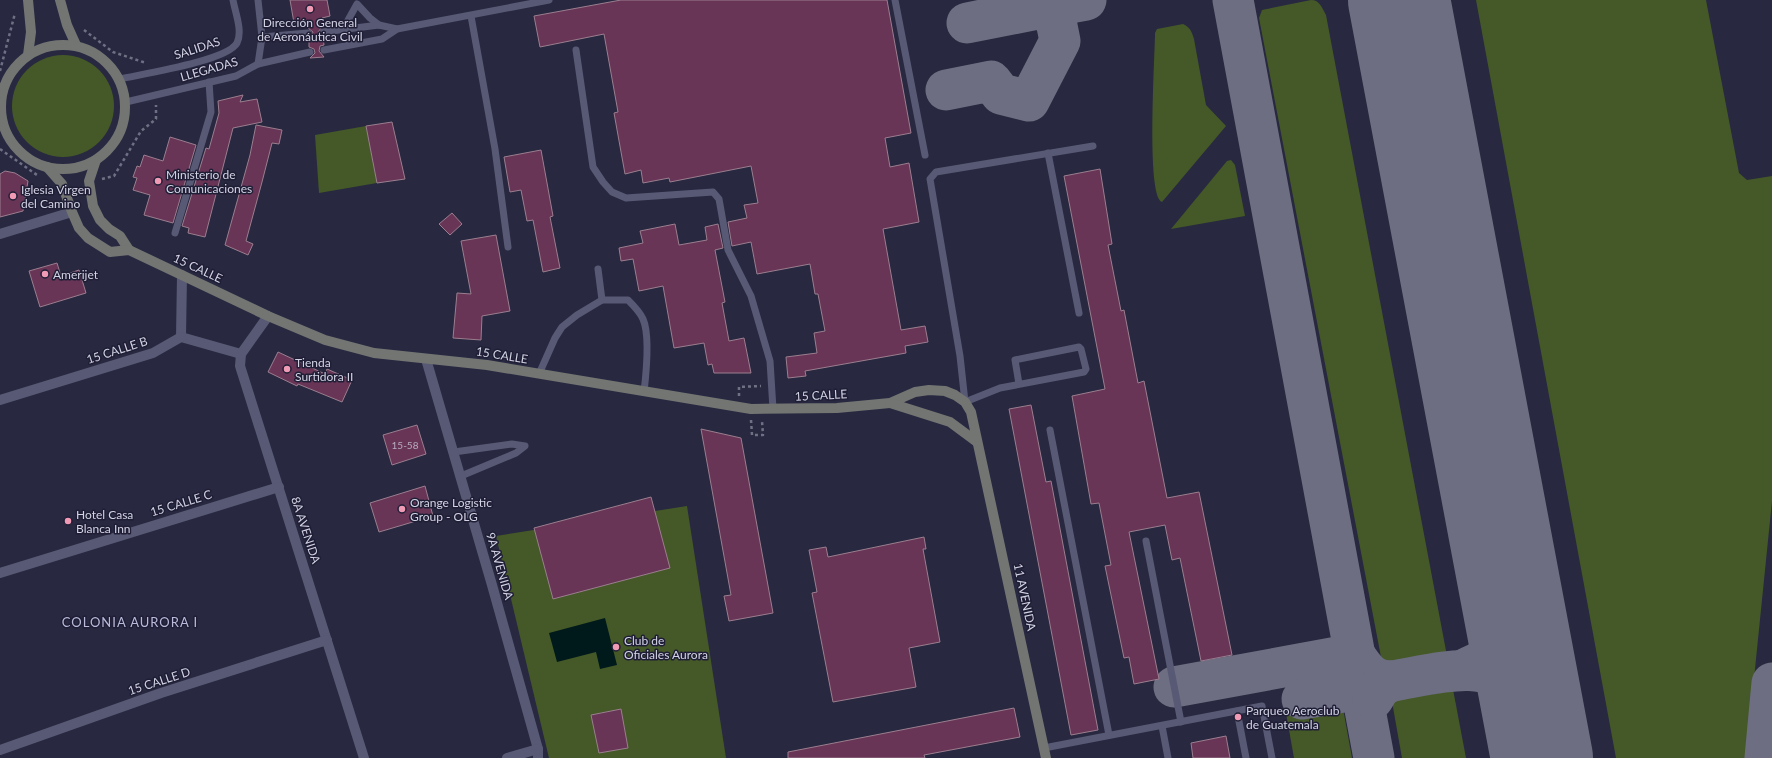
<svg xmlns="http://www.w3.org/2000/svg" width="1772" height="758" font-family="Lato,sans-serif">
<rect width="100%" height="100%" fill="#282840"/>
<g fill="#445927">
<path d="M1311 0C1320 0 1322 8 1326 15L1447 656 1394 666 1386 664 1381 657 1259 18 1262 10Z"/>
<polygon points="1476,0 1706,0 1739,173 1747,180 1772,176 1772,501 1746,758 1616,758"/>
<path d="M1183 24C1190 27 1192 32 1194 39L1206 105 1226 126 1162 202C1146 196 1155 55 1155 33L1157 29Z"/>
<circle cx="63" cy="106" r="51"/>
<polygon points="366,126 377,183 319,193 315,135"/>
<polygon points="1231,160 1235,165 1245,216 1171,229 1227,161"/>
<polygon points="687,506 726,758 549,758 496,536"/>
<polygon points="1452,684 1466,758 1402,758 1391,696"/>
<polygon points="1342,703 1352,758 1294,758 1286,713"/>
</g>
<polygon fill="#001a1b" points="605,618 617,665 600,669 596,652 557,662 549,633"/>
<g fill="none" stroke-linecap="round" stroke-linejoin="round">
<g stroke="#6e6e83" stroke-width="41">
<polyline points="1051,0 1053,6 1086,0"/>
<polyline points="1233,0 1374,758"/>
<polyline points="946,90 991,81 1001,94 1029,101 1060,41 1053,6 967,23"/>
<path d="M1463 670C1481 661 1507 651 1513 629 1514 623 1514 616 1514 610"/>
<path d="M1174 687 1354 654C1365 670 1371 681 1392 681"/>
<polyline points="1302,699 1361,689"/>
<path d="M1373 699 1381 686 1392 681C1432 675 1486 656 1518 691 1526 701 1531 715 1536 727"/>
<polyline points="1765,758 1772,683"/>
</g>
<polyline stroke="#6e6e83" stroke-width="102" points="1399,0 1542,758"/>
</g>
<g fill="#683556" stroke="#9b7e8f">
<polygon points="290,0 327,0 330,16 322,18 322,27 318,32 323,37 324,45 320,46 319,51 324,57 310,58 315,53 314,49 309,47 309,38 312,35 313,32 308,28 307,21 294,23"/>
<polygon points="621,0 887,0 911,133 885,138 890,167 909,163 919,222 883,229 901,330 925,326 928,342 905,346 906,353 805,371 806,376 788,378 786,357 817,353 814,333 825,331 818,294 815,294 810,264 757,274 751,242 732,246 728,222 747,218 744,205 758,203 751,166 670,182 669,178 643,183 641,170 625,174 614,113 618,112 604,34 540,47 534,16"/>
<polygon points="243,95 240,102 257,99 262,122 233,128 205,237 188,233 189,228 182,226 206,148 209,149 219,113 218,101"/>
<polygon points="392,122 405,179 377,183 366,126"/>
<polygon points="256,125 282,130 279,144 272,143 262,182 246,241 253,244 248,255 225,245 250,155"/>
<polygon points="170,137 196,145 173,223 144,215 150,195 133,190 137,178 133,177 137,166 140,167 144,155 163,161"/>
<polygon points="541,150 553,216 550,217 560,268 543,272 533,220 527,221 521,190 510,192 504,157"/>
<polygon points="1100,169 1112,244 1108,245 1121,311 1124,310 1138,383 1144,381 1167,498 1199,492 1232,655 1201,661 1180,558 1172,560 1165,525 1129,532 1159,679 1134,684 1129,657 1124,658 1105,566 1111,565 1099,503 1091,504 1072,396 1105,389 1064,176"/>
<polygon points="5,171 15,173 28,181 23,211 0,217 0,174"/>
<polygon points="452,213 462,224 450,235 439,224"/>
<polygon points="675,224 679,245 707,240 705,227 718,224 723,248 715,250 725,302 722,303 729,341 744,338 751,373 714,373 712,364 708,365 704,343 674,348 663,286 639,291 633,259 621,261 619,248 643,243 640,231"/>
<polygon points="496,235 510,311 482,316 481,340 453,338 457,293 471,294 461,241"/>
<polygon points="57,263 61,276 79,270 86,293 40,307 29,271"/>
<polygon points="278,352 325,374 327,369 352,380 342,402 298,384 297,386 268,372"/>
<polygon points="1031,405 1046,482 1051,481 1098,730 1071,735 1009,409"/>
<polygon points="417,425 426,454 392,465 383,435"/>
<polygon points="701,429 741,438 773,613 729,621 724,596 731,595"/>
<polygon points="425,486 433,516 379,532 370,503"/>
<polygon points="651,497 670,568 553,599 534,528"/>
<polygon points="924,537 926,549 923,549 940,642 909,648 916,687 833,702 812,593 817,592 809,550 826,547 828,557"/>
<polygon points="1014,708 1020,737 924,755 925,758 788,758 788,752"/>
<polygon points="621,709 628,748 599,753 591,715"/>
<polygon points="1226,736 1230,758 1193,758 1191,743"/>
</g>
<g fill="none" stroke-linecap="round" stroke-linejoin="round">
<g stroke="#707085" stroke-width="2.5" stroke-dasharray="3 3" stroke-linecap="butt">
<polyline points="84,30 113,52 146,63"/>
<polyline points="0,71 14,17 16,14"/>
<polyline points="0,149 37,175"/>
<polyline points="102,179 114,176 141,131 156,119 156,105"/>
<polyline points="739,396 739,387 761,386"/>
<polyline points="751,420 752,435 763,435 762,421"/>
</g>
<g stroke="#585974" stroke-width="7">
<polyline points="895,0 925,155"/>
<polyline points="471,16 495,149 508,247"/>
<polyline points="341,29 347,22 357,4 370,18 379,25"/>
<polyline points="323,32 379,25 397,29"/>
<polyline points="262,37 308,33"/>
<polyline points="324,50 382,39 397,29 549,0"/>
<polyline points="576,50 593,167 603,182 612,192 626,198 713,192 719,199 728,250 751,296 770,361 773,409"/>
<polyline points="258,64 262,37 258,0"/>
<path d="M120 79C142 74 227 61 237 43 243 31 235 12 233 0"/>
<polyline points="126,102 236,76 258,64 310,52"/>
<polyline points="1048,153 1079,313"/>
<polyline points="175,233 211,112 209,82"/>
<polyline points="598,269 602,300"/>
<path d="M539 374 555 338 562 327 577 315 602 300H628C634 306 640 312 643 319 650 335 646 375 644 392"/>
<polyline points="1019,384 1015,360 1079,347 1081,349 1086,369 1084,372 1000,388 965,402 960,356 930,179 936,172 1093,146"/>
<polyline points="1050,430 1109,735"/>
<polyline points="454,452 512,444 525,446 516,453 461,476"/>
<polyline points="1146,541 1181,722"/>
<polyline points="1237,711 1246,758"/>
<polyline points="1162,726 1168,758"/>
<polyline points="1044,748 1262,706 1272,758"/>
</g>
<g stroke="#585974" stroke-width="10">
<polyline points="0,234 72,212"/>
<polyline points="268,316 241,354 240,366 364,758"/>
<polyline points="181,337 182,275"/>
<polyline points="181,337 241,354"/>
<polyline points="426,359 492,585 538,749 538,758"/>
<polyline points="0,400 153,353 181,337"/>
<polyline points="0,573 279,487"/>
<polyline points="0,750 161,693 327,640"/>
<polyline points="507,758 538,749"/>
</g>
<g stroke="#727572" stroke-width="10">
<polyline points="28,0 31,32 28,55"/>
<polyline points="60,0 67,25 76,45"/>
<circle cx="63" cy="107" r="62"/>
<polyline points="96,160 89,181 93,206 100,220 109,229 120,236 129,250"/>
<polyline points="47,167 62,184 72,212 79,228 88,238 110,252 129,250 268,316 325,340 374,353 487,365 751,409 837,408 890,403 915,392 929,390 945,391 955,395 965,402 971,412 1046,758"/>
<polyline points="890,403 950,422 977,442"/>
</g>
</g>
<g fill="#f09ab6" stroke="#1f1e36" stroke-width="1.5">
<circle cx="310" cy="9" r="4"/>
<circle cx="158" cy="181" r="4"/>
<circle cx="13" cy="196" r="4"/>
<circle cx="45" cy="274" r="4"/>
<circle cx="287" cy="369" r="4"/>
<circle cx="402" cy="509" r="4"/>
<circle cx="68" cy="521" r="4"/>
<circle cx="616" cy="647" r="4"/>
<circle cx="1238" cy="717" r="4"/>
</g>
<g text-anchor="middle" dominant-baseline="central" stroke-width="3" stroke-linejoin="round" paint-order="stroke">
<g font-size="10" fill="#b8acc0">
<text x="405" y="445">15-58</text>
</g>
<g font-size="12" fill="#d2d3e3" stroke="#1f1e36" text-anchor="start">
<text x="310" y="22" text-anchor="middle">Dirección General<tspan x="310" dy="14">de Aeronáutica Civil</tspan></text>
<text x="166" y="174">Ministerio de<tspan x="166" dy="14">Comunicaciones</tspan></text>
<text x="21" y="189">Iglesia Virgen<tspan x="21" dy="14">del Camino</tspan></text>
<text x="53" y="274">Amerijet</text>
<text x="295" y="362">Tienda<tspan x="295" dy="14">Surtidora II</tspan></text>
<text x="410" y="502">Orange Logistic<tspan x="410" dy="14">Group - OLG</tspan></text>
<text x="76" y="514">Hotel Casa<tspan x="76" dy="14">Blanca Inn</tspan></text>
<text x="624" y="640">Club de<tspan x="624" dy="14">Oficiales Aurora</tspan></text>
<text x="1246" y="710">Parqueo Aeroclub<tspan x="1246" dy="14">de Guatemala</tspan></text>
</g>
<g font-size="12" fill="#d2d3e3" stroke="#1f1e36">
<text transform="translate(197 48) rotate(-18)">SALIDAS</text>
<text transform="translate(209 69) rotate(-16)">LLEGADAS</text>
<text transform="translate(198 268) rotate(25)">15 CALLE</text>
<text transform="translate(117 350) rotate(-18)">15 CALLE B</text>
<text transform="translate(502 355) rotate(9)">15 CALLE</text>
<text transform="translate(821 395) rotate(-3)">15 CALLE</text>
<text transform="translate(181 503) rotate(-17)">15 CALLE C</text>
<text transform="translate(306 530) rotate(72)">8A AVENIDA</text>
<text transform="translate(500 566) rotate(74)">9A AVENIDA</text>
<text transform="translate(1025 597) rotate(78)">11 AVENIDA</text>
<text transform="translate(159 681) rotate(-18)">15 CALLE D</text>
</g>
<g font-size="13" letter-spacing="1" fill="#babbda" stroke="#1f1e36">
<text x="130" y="622">COLONIA AURORA I</text>
</g>
</g>
</svg>
